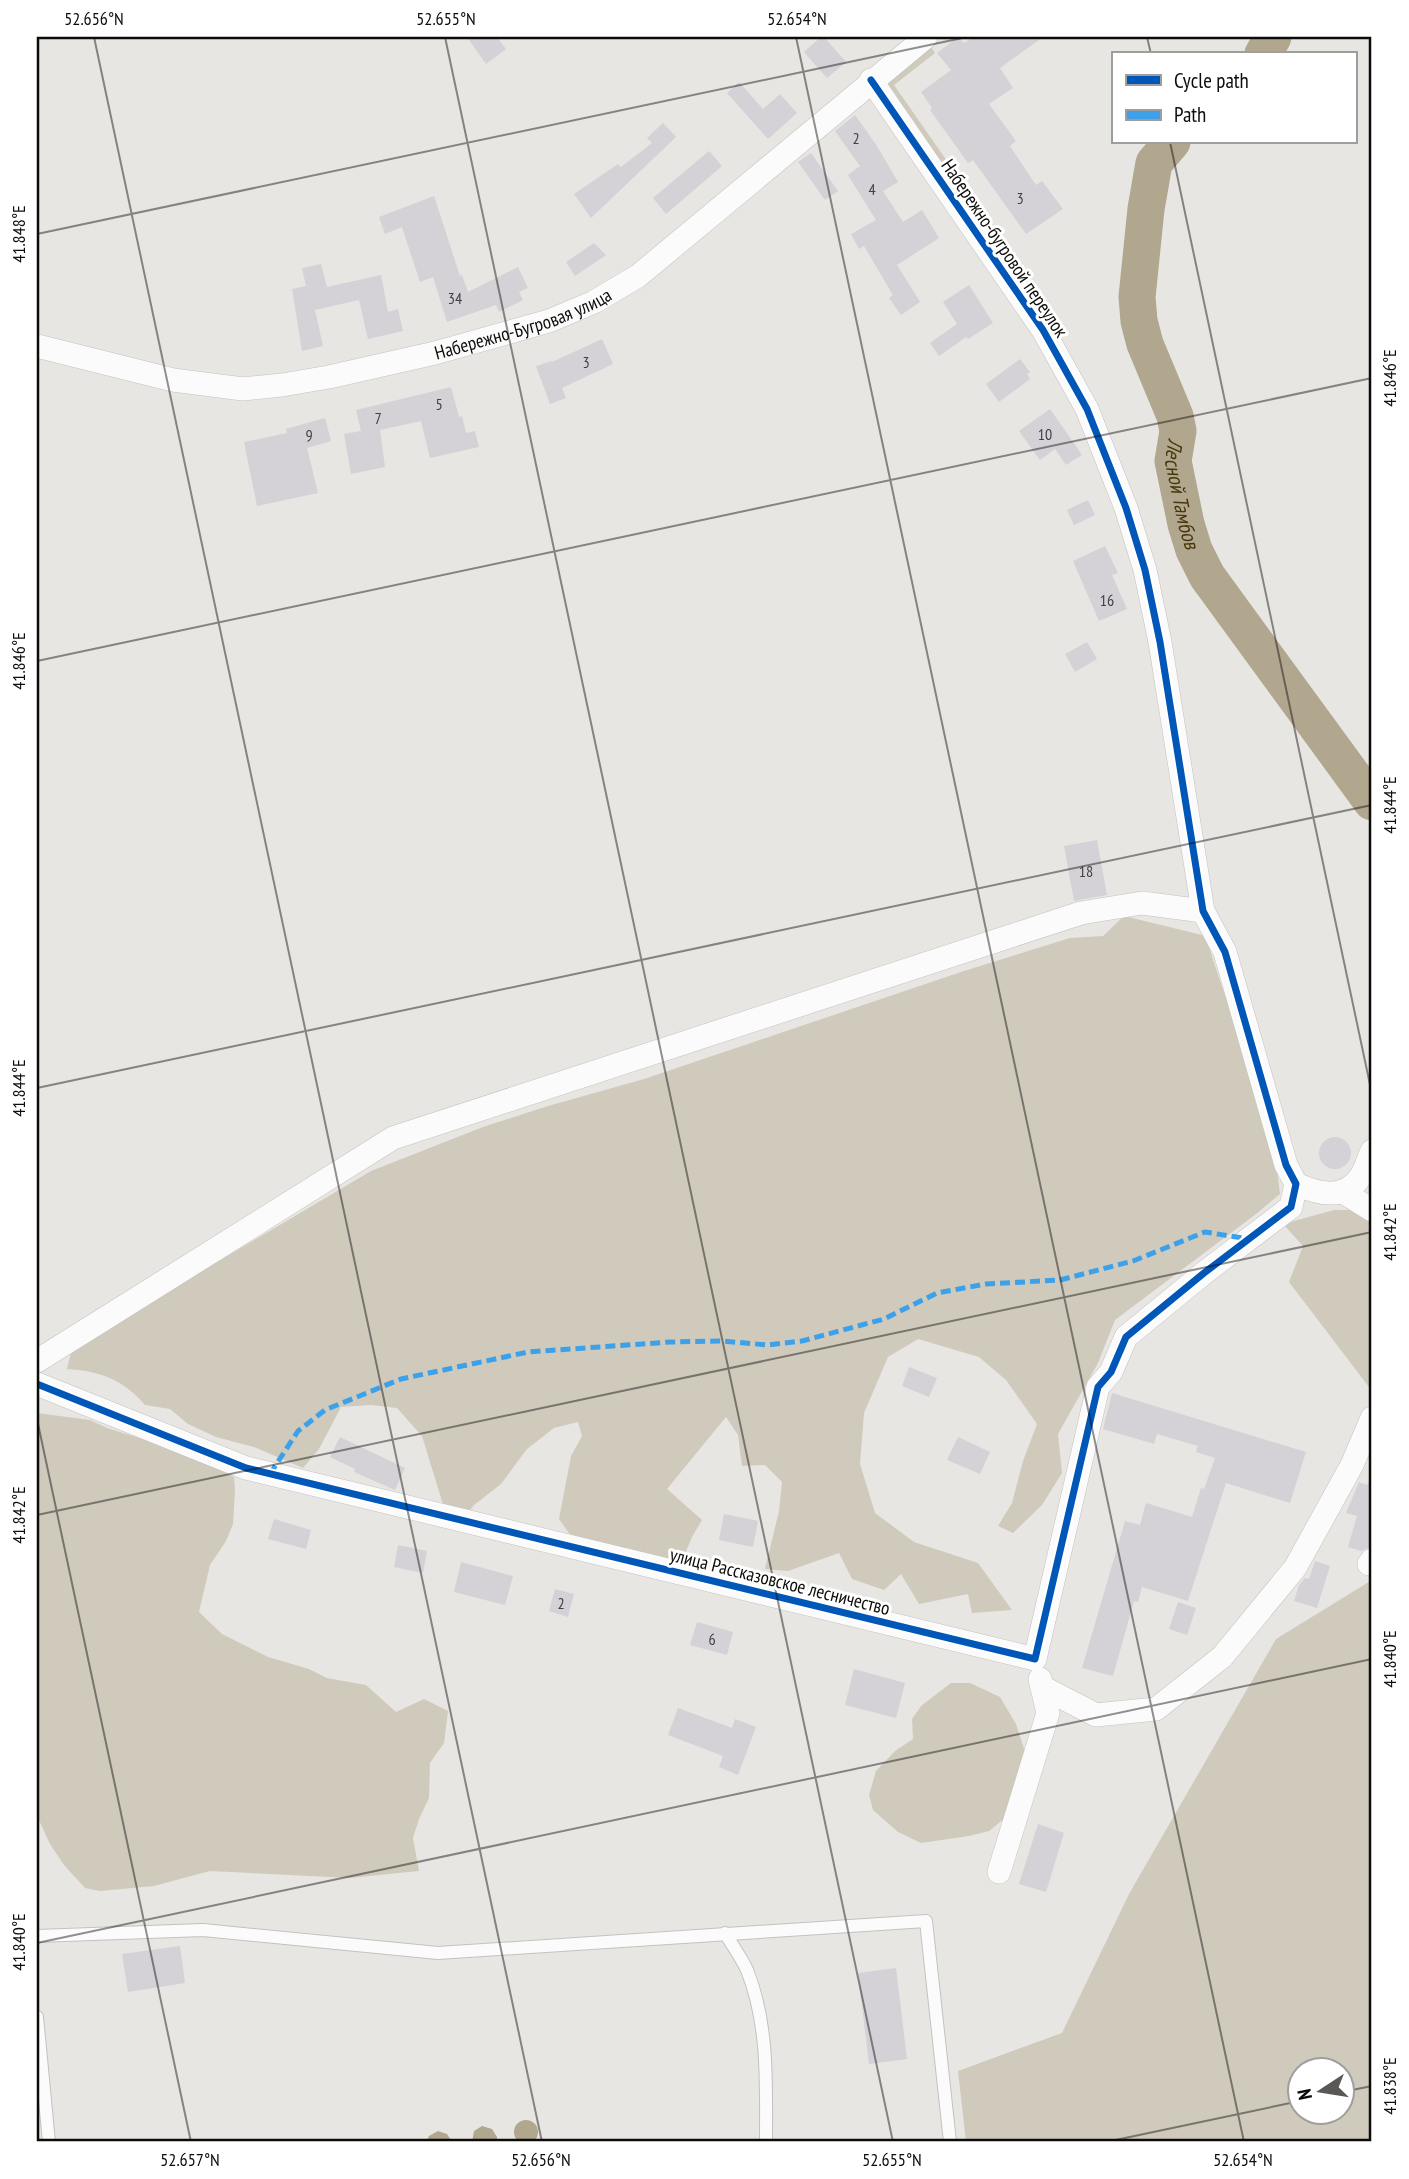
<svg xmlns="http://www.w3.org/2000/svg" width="1409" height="2179" font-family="'PT Sans Narrow',sans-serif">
<rect width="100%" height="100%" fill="#e8e6e3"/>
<g fill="#d0cabd" fill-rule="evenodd">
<polygon points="930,46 935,53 894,85 1007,247 997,254 887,86 888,81"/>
<polygon points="1013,256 1053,313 1042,321 1003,263"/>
<path d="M1124 916 1206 936C1226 1008 1260 1077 1274 1151 1277 1165 1278 1180 1280 1194L1256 1214 1115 1320 1098 1363 1058 1434 1062 1473 1042 1505 1013 1533 998 1526 1012 1503 1023 1461 1037 1424 1006 1380 979 1357 918 1339 888 1357 864 1413 860 1464 875 1513 914 1542 978 1563 1012 1610 972 1613 968 1594 919 1604 901 1574 884 1590 852 1579 839 1553 788 1571 765 1569 779 1511 782 1482 765 1465 742 1466 738 1435 726 1417 667 1489 702 1520 692 1537 682 1561 662 1562 571 1536 559 1519 571 1456 582 1436 578 1422 554 1428 527 1449 501 1484 474 1505 468 1513 445 1511 422 1436 397 1408 371 1405 341 1407 319 1449 303 1468 254 1447 216 1437 188 1424 170 1409 145 1405C123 1379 99 1371 67 1369L72 1348 371 1171 483 1127 548 1106 644 1079 964 971 1070 938 1103 936Z"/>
<polygon points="1372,1191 1372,1391 1289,1282 1303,1246 1283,1224 1334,1210 1359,1210"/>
<polygon points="37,1413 90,1420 107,1428 178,1450 234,1477 235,1490 233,1524 226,1541 210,1565 199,1612 222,1634 268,1657 309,1669 327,1678 366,1685 396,1712 424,1699 448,1711 444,1743 430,1763 429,1798 419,1819 413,1838 419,1871 350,1878 210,1871 154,1886 100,1891 85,1888 64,1865 50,1844 37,1816"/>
<path d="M1372 1580V2142H966L958 2071 1062 2033 1129 1894 1276 1639ZM1300 2070H1342V2112H1300Z"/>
<polygon points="951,1683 970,1683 1000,1697 1016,1724 1026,1755 1010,1814 989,1831 969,1836 921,1843 898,1832 873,1810 869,1795 876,1771 895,1751 913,1739 912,1719 921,1706"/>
</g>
<g fill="#b1a68e">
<circle cx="526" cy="2132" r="12"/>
<polygon points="482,2126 492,2129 497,2137 497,2142 472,2142 474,2131"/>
<polygon points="438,2131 447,2134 452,2142 426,2142 429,2136"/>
</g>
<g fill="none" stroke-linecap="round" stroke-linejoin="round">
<g stroke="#b1a68e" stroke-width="37">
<polyline points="1263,54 1273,37"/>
<path id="s1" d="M1172 142 1154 163 1146 209 1137 297 1139 321 1145 344 1175 416 1178 431 1173 461 1186 524 1194 550 1207 576 1372 802"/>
</g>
</g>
<g fill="#d4d1d7">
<polygon points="467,37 497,37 506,49 486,64"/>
<polygon points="821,37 824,37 846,62 827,78 804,52"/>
<polygon points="958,37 964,43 973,37 1043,37 1000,68 1013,88 989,104 1016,141 1010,146 1036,185 1042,181 1063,209 1026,234 973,160 968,163 930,110 932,108 921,92 951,70 937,53"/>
<polygon points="739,82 763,109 780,94 797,113 768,139 727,93"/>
<polygon points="855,115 877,146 898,182 883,191 903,222 922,210 939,238 897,265 920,302 901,315 889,298 893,295 864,246 859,249 851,234 876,220 848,175 860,166 835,131"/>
<polygon points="663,123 676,137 591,218 574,194 618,164 621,167 652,143 647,138"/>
<polygon points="709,151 722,166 666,214 653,198"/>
<polygon points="811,153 838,191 825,200 798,162"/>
<polygon points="434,196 460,276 462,275 468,292 518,267 528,288 519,292 523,300 499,312 496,305 447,322 433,277 420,282 402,227 385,234 379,217"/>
<polygon points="594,243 606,255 575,276 566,262"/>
<polygon points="321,264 327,287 381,275 388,312 398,309 403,331 368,339 359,300 315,310 323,346 302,351 292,289 306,286 302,268"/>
<polygon points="969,285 993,323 968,339 966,337 939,356 930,343 957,324 943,302"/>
<polygon points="602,339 613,364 562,388 566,398 550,404 536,366 552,361 552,362"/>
<polygon points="1020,359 1030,372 1027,374 1030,379 999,402 986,384"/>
<polygon points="451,387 459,417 462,416 466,433 475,431 479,447 430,458 421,421 380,430 385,467 351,474 344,434 361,431 356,410"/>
<polygon points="1050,409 1082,455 1066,465 1055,449 1040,460 1019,431"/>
<polygon points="325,418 331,441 307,448 318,493 257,506 244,442 287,433 286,429"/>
<polygon points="1088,500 1095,515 1074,525 1067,510"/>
<polygon points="1105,546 1118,573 1112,575 1127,609 1099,621 1073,561"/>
<polygon points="1087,642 1097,659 1075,672 1065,654"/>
<polygon points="1097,840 1107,895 1074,901 1064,846"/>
<circle cx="1335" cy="1153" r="16"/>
<polygon points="909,1367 937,1378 929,1397 902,1386"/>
<polygon points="1112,1393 1306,1452 1290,1503 1226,1483 1188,1601 1142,1587 1138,1602 1134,1601 1113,1676 1082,1668 1125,1521 1140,1525 1146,1503 1192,1517 1201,1488 1204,1489 1215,1458 1196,1452 1198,1446 1157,1434 1154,1444 1103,1429"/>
<polygon points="340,1437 405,1468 395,1490 354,1472 355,1469 330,1457"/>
<polygon points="958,1437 990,1452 980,1474 947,1460"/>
<polygon points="1369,1481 1372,1481 1372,1546 1361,1551 1348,1547 1357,1516 1346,1513 1359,1482 1367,1485"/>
<polygon points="724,1514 758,1521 753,1547 719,1540"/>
<polygon points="274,1519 311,1530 306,1549 268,1539"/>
<polygon points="398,1545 427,1551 423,1573 394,1567"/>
<polygon points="1315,1561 1330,1566 1317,1608 1294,1601 1299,1585 1305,1578 1309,1579"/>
<polygon points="461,1562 513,1576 505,1605 454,1592"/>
<polygon points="555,1589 574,1594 568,1617 549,1611"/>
<polygon points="1178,1602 1196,1608 1187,1635 1169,1629"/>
<polygon points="697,1622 733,1632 727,1655 690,1645"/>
<polygon points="854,1669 905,1683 896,1718 845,1705"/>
<polygon points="678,1708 732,1728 735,1719 756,1727 738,1775 719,1767 723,1756 668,1735"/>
<polygon points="1038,1824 1064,1833 1046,1892 1019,1884"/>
<polygon points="180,1946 185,1983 128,1992 122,1954"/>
<polygon points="896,1968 907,2059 869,2064 858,1973"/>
</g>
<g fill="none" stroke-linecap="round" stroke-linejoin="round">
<g stroke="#c3c2bf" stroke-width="14">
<g id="lane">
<path d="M725 1933C732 1945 741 1957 747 1970 769 2025 766 2085 766 2142"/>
<polyline points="37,1936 203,1930 438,1953 926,1921 950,2142"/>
<polyline points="37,2017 49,2142"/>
</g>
</g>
<g stroke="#c3c2bf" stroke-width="24">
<g id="street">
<path id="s2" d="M37 346 173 380 243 389 282 385 329 377 435 353 549 321 594 302 638 276 926 37"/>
<path d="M1296 1184C1318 1194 1345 1201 1361 1176 1366 1169 1368 1159 1372 1151"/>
<polyline points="1343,1192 1372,1210"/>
<polyline points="37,1361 393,1138 1081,913 1142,903 1203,911"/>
<polyline points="37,1384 246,1468 1035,1659 1098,1387 1111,1372 1126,1337 1204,1273 1291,1207 1296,1184 1286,1165 1225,952 1203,911 1160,642 1145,570 1126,508 1087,409 1043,330 871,80"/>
<polyline points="1369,1564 1372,1560"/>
<polyline points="1042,1687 1096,1715 1156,1709 1222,1657 1295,1568 1352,1465 1372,1418"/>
<polyline points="999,1872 1048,1713 1040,1679"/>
</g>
</g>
<use href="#lane" stroke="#fcfbfb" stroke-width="12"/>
<use href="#street" stroke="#fcfbfb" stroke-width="23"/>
<polyline stroke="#3ca1e9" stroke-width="5" stroke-dasharray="10 5" stroke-linecap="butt" points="270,1474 298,1431 325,1410 401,1379 528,1352 670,1342 722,1341 768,1345 802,1341 884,1319 937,1293 986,1284 1060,1280 1133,1261 1205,1232 1249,1239"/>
<g stroke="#fff" stroke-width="11">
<polyline id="cycleway" points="37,1384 246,1468 1035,1659 1098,1387 1111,1372 1126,1337 1204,1273 1291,1207 1296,1184 1286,1165 1225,952 1203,911 1160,642 1145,570 1126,508 1087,409 1043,330 871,80"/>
</g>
<use href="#cycleway" stroke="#0057b8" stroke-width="7"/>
</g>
<path fill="none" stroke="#0d0c0a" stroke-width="2" stroke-opacity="0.45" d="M94 37 542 2142M445 37 893 2142M796 37 1244 2142M1147 37 1151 54M1170 142 1372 1094M37 234 967 37M37 661 1372 378M37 1088 1372 805M37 1419 191 2142M37 1515 1372 1232M37 1943 1372 1659M1342 2092 1372 2086M1106 2142 1300 2101"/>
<g text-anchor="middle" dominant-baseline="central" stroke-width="6" stroke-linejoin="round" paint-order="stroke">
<g font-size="16" fill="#424040">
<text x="856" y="138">2</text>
<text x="872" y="189">4</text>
<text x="1020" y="198">3</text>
<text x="455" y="298">34</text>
<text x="586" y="362">3</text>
<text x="439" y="404">5</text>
<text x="378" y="418">7</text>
<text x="1045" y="434">10</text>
<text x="309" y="435">9</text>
<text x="1107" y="600">16</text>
<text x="1086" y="871">18</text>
<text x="561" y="1603">2</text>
<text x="712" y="1639">6</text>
</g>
<g font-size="19" fill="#0d0c0a" stroke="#fff">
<text transform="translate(1005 248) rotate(56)">Набережно-бугровой переулок</text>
<text stroke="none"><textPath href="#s2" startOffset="499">Набережно-Бугровая улица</textPath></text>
<text transform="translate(780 1581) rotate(14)">улица Рассказовское лесничество</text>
</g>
<g font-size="21" font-style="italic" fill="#48370a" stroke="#fff">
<text stroke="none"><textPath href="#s1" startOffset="368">Лесной Тамбов</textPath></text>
</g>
</g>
<rect width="1409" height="2179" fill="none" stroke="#ffffff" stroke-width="77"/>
<rect x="1112" y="52" width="245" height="91" fill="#ffffff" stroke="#9e9e9d" stroke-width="2"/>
<rect x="1126" y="75" width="35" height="10" fill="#0057b8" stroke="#9e9e9d" stroke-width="2"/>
<text x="1174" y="88" font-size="21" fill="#0d0c0a">Cycle path</text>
<rect x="1126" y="110" width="35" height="10" fill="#3ca1e9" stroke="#9e9e9d" stroke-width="2"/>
<text x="1174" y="122" font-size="21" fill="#0d0c0a">Path</text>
<g transform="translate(1321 2091) rotate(258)"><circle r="33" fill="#ffffff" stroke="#9e9e9d" stroke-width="2"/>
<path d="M0-5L12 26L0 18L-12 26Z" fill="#5a5856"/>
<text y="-10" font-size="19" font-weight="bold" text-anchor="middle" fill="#0d0c0a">N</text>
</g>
<rect x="38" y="38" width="1332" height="2102" fill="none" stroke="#0d0c0a" stroke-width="2.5"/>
<g font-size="18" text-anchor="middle" fill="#0d0c0a">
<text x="94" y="25">52.656°N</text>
<text x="446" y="25">52.655°N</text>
<text x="797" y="25">52.654°N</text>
<text transform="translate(19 234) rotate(-90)" y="6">41.848°E</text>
<text transform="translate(1390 378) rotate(-90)" y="6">41.846°E</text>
<text transform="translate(19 661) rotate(-90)" y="6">41.846°E</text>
<text transform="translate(1390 805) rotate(-90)" y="6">41.844°E</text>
<text transform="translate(19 1088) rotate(-90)" y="6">41.844°E</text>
<text transform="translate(1390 1232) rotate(-90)" y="6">41.842°E</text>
<text transform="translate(19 1515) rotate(-90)" y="6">41.842°E</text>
<text transform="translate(1390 1659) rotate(-90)" y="6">41.840°E</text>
<text transform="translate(19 1942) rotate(-90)" y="6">41.840°E</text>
<text transform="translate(1390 2086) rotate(-90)" y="6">41.838°E</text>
<text x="190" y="2166">52.657°N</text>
<text x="541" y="2166">52.656°N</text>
<text x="892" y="2166">52.655°N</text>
<text x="1243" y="2166">52.654°N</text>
</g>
</svg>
